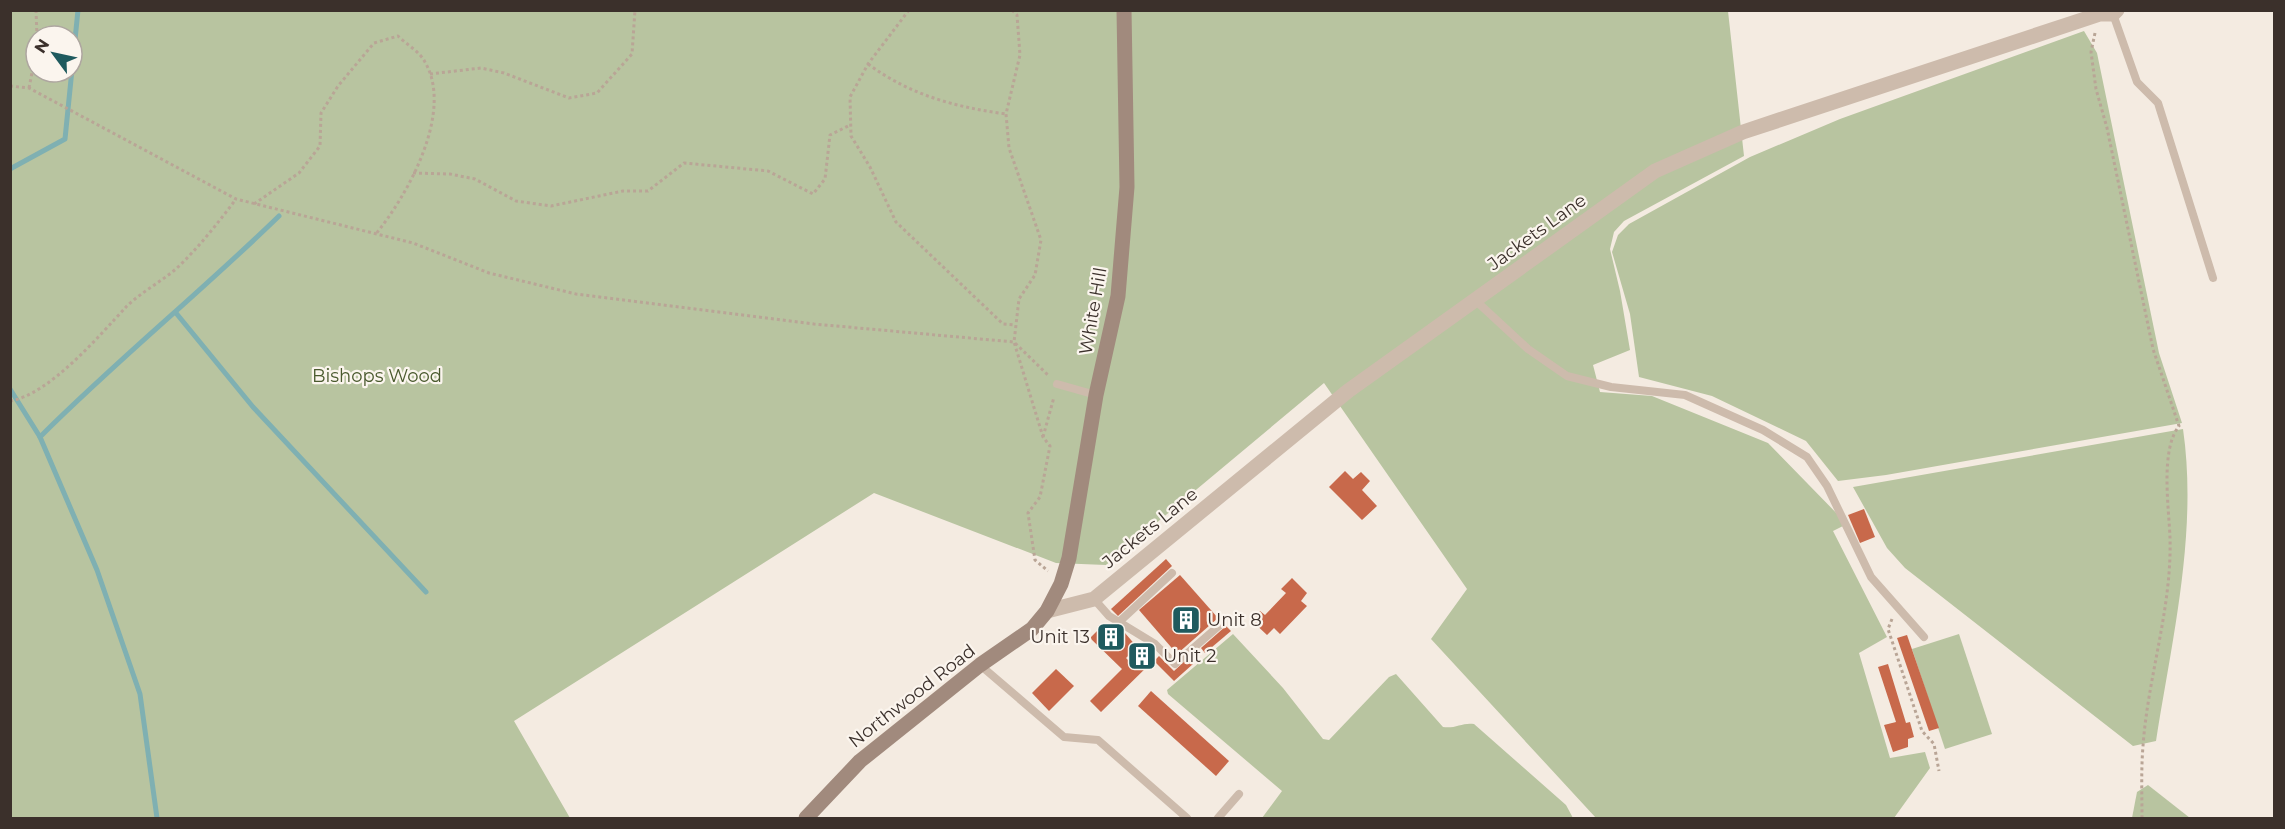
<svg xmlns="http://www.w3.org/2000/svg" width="2285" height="829" font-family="Montserrat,sans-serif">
<rect width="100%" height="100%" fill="#f4ebe1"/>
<g fill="#b8c4a0" fill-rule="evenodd">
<path d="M10 11H1728L1744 156 1624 221 1614 232 1610 249 1620 291 1630 350 1593 365 1600 392 1652 396 1768 443 1847 524 1833 531 1887 637 1859 653 1890 758 1925 752 1930 768 1894 818H1596L1431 639 1467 589 1324 383 1106 565 1056 563 874 493 514 721 570 818H11ZM36 36H72V72H36Z"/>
<polygon points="2084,31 2097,53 2159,353 2182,423 1886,475 1838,481 1806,441 1712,396 1639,377 1630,314 1612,252 1618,235 1629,224 1750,157 1840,119"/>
<path d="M2183 429C2198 532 2172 639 2156 741L2133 746 1905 568 1887 548 1853 487Z"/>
<path d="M1233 634 1283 688 1323 739 1329 740 1389 677 1396 674 1443 727C1455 729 1463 722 1474 724L1566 805 1573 818H1262L1282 791 1168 694 1167 690Z"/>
<polygon points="1959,634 1992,734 1945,749 1912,649"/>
<polygon points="2148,785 2190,818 2132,818 2137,792"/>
</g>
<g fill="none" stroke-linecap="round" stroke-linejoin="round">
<g stroke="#7fb0b2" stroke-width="5">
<polyline points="10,169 65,139 78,10"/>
<polyline points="176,313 253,407 426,592"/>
<polyline points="10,389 40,437 97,570 140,694 157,818"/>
<path d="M40 437C117 360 201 292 279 216"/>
</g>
</g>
<g fill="#c8694b">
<polygon points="1345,471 1353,479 1361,472 1370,481 1362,490 1377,506 1362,520 1329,487"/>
<polygon points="1864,509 1875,537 1860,543 1848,515"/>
<polygon points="1166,559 1172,566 1118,616 1111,609"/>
<polygon points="1180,575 1218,618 1177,654 1139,610"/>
<polygon points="1292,578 1307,593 1301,601 1307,606 1280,634 1274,628 1267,635 1251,620 1260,611 1265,615 1286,593 1281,589"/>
<polygon points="1104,624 1124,643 1121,637 1125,633 1137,647 1126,658 1130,662 1142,650 1153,661 1101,712 1090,701 1122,669 1090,638"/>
<polygon points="1226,626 1231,631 1205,653 1201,648"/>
<polygon points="1907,635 1939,728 1929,731 1897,638"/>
<polygon points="1159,656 1174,671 1187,659 1193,664 1174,681 1154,661"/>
<polygon points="1888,664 1906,723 1910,722 1914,737 1908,739 1908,747 1893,752 1884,725 1896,722 1878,667"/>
<polygon points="1056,669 1074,686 1049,711 1032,693"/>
<polygon points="1151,691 1229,761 1216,776 1138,706"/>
</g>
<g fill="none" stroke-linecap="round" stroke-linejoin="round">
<g stroke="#b9a596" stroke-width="3" stroke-dasharray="3 3" stroke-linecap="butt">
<polyline points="36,10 37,36"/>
<polyline points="909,10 868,64 850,97 851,136 870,167 896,222 1003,324 1014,325"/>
<polyline points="1012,10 1017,15 1020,55 1006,114 1009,148 1041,240 1035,275 1019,299 1014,342 1043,437 1050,446 1040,497 1028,513 1035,560 1048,571"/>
<path d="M2095 33 2091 52 2096 89 2107 128 2153 349 2179 426C2160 450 2169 508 2170 538 2172 608 2148 676 2143 746 2141 770 2142 794 2142 818"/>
<path d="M868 64C910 95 955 107 1006 114"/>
<polyline points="430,74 481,68 504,73 569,98 597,93 632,54 635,10"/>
<polyline points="10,86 29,88 236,199 413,243 489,273 576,294 814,324 1014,342 1049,376"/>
<polyline points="29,88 36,52"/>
<polyline points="413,173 450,174 475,179 516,201 551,206 623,191 648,191 684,163 768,171 813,194 825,179 830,135 850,125"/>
<path d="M254 204 299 173 320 146 321 113 338 86 374 43 398 36C406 44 420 52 425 62 454 112 408 195 375 235"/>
<path d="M10 401C49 395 100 335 126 307 141 292 161 282 177 268 199 247 218 223 236 199"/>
<polyline points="1043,437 1054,397"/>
<polyline points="1892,619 1888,629 1922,731 1934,744 1939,771"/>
</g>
<g stroke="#cdbbac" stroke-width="8">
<polyline points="2113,14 2137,82 2158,103 2213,278"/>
<polyline points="1475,300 1528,349 1567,376 1611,387 1685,395 1763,430 1807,457 1827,486 1871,577 1924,637"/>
<polyline points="1057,384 1096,395"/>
<polyline points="1094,599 1109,616 1155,644 1175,664 1221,624"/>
<polyline points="1119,622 1172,573"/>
<polyline points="980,665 1064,737 1098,740 1187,818"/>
<polyline points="1218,818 1239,794"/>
</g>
<polyline stroke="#cdbbac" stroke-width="15" points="1047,611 1094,599 1348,391 1655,171 1743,132 2100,14 2113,14 2117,10"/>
<polyline stroke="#a18a7d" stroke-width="15" points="806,818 860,761 980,665 1032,629 1047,611 1061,584 1069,558 1096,395 1118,296 1127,187 1124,10"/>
</g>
<defs>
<g id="building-square" transform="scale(1.5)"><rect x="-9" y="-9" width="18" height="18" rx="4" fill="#1f5a5e" stroke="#fbf5ee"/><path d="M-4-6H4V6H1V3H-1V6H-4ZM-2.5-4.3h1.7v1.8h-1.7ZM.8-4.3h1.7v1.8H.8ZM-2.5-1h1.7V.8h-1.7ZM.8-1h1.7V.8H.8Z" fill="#fff"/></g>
</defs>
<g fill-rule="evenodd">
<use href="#building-square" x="1186" y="620"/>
<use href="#building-square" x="1111" y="637"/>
<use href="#building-square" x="1142" y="656"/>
</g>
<g text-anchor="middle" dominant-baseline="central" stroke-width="4.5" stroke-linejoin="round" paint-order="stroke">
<g font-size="18" fill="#3b302b" stroke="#fbf5ee">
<text transform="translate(1537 232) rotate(-36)">Jackets Lane</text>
<text transform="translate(1093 311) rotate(-80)">White Hill</text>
<text transform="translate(1150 528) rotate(-39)">Jackets Lane</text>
<text transform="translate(912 696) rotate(-38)">Northwood Road</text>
</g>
<g font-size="18" fill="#4a5a2e" stroke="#fbf5ee">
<text x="377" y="376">Bishops Wood</text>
</g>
<g font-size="18" fill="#3b302b" stroke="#fbf5ee" text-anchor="start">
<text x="1207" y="620">Unit 8</text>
<text x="1090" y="637" text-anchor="end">Unit 13</text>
<text x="1163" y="656">Unit 2</text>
</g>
</g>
<rect width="2285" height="829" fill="none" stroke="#3b302b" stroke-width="24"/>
<g transform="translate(54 54) rotate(303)"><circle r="28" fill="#fbf5ee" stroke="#aea6a0" stroke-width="1.5"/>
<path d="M0-4.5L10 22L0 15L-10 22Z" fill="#1f5a5e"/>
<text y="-9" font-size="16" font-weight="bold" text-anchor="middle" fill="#3b302b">N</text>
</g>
</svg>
